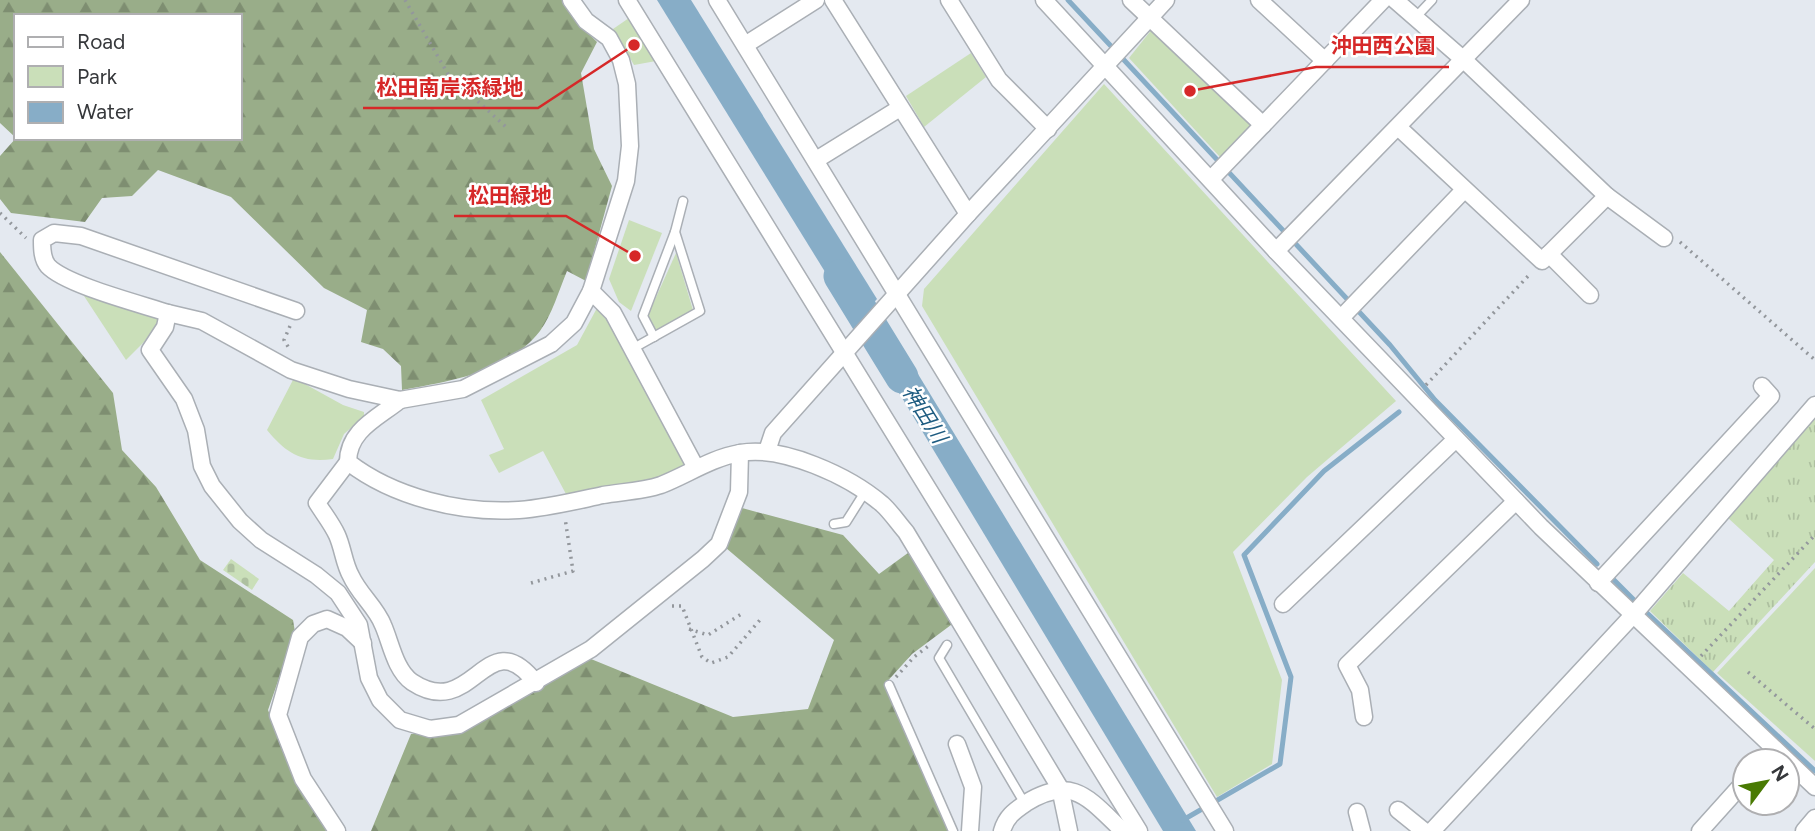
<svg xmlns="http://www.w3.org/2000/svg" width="1815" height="831" font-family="Figtree,'Noto Sans JP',sans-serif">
<defs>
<pattern id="grass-tufts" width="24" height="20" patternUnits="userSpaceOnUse" patternTransform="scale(1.75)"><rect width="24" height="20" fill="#cadfb9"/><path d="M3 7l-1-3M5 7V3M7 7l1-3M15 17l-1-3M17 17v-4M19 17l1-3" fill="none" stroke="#aec0a0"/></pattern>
<pattern id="forest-firs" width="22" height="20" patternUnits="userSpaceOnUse" patternTransform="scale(1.75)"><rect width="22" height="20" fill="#99ad89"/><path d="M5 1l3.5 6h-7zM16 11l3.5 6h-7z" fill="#7e8e71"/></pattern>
<pattern id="cemetery-stones" width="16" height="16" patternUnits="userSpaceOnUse" patternTransform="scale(1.75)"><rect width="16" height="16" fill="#cadfb9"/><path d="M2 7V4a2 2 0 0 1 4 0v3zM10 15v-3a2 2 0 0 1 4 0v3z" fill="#aec0a0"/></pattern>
</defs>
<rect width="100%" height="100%" fill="#e4e9f0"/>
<polygon fill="url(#grass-tufts)" points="1815,417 1815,562 1713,672 1650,611 1683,573 1729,611 1774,560 1728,518"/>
<g fill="url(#forest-firs)">
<path d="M0 0H563L580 25 597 42 581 73 594 149 612 186 586 281 567 271C559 290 552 315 540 331 507 373 451 381 402 390L401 366 383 349 361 342 367 310 324 288 231 197 158 170 132 196 102 198 85 222 11 213 0 199V156L16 138H240V16H16V138L0 123Z"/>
<polygon points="0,252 113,393 122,450 156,487 200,560 293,620 295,632 268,710 291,770 327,831 0,831"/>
<polygon points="742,508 843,535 879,574 912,550 955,622 912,654 884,685 949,831 371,831 411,734 461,733 591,659 733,717 808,709 834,640 726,548"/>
</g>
<polygon fill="url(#cemetery-stones)" points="231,559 259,579 252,590 223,570"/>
<g fill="#cadfb9">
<polygon points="629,18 656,61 634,65 613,29"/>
<polygon points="1153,28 1255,123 1220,157 1129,58"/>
<polygon points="971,53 986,77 924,127 906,96"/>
<polygon points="1104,84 1396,401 1307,477 1233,552 1282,680 1272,764 1217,797 922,306 924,289"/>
<polygon points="629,220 662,233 631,311 619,302 609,279"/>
<polygon points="676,253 693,310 656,332 648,315"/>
<polygon points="93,294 161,318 144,342 126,360 84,296"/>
<polygon points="597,308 608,316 688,466 645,483 566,494 543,451 499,473 489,455 504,449 481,400 577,345"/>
<path d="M294 378 343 405 364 412V416L344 434 333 459C302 463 287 454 267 430Z"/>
<polygon points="1815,568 1815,761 1717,673"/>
</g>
<g fill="#87adc7">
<polygon points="657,0 691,0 877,299 856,322"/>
<polygon points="890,328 1196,831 1163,831 872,348"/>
</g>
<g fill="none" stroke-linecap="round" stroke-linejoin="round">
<g stroke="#87adc7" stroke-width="5">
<polyline points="1068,0 1390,345 1435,400 1597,564"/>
<polyline points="1612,578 1637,603"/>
<polyline points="1647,613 1815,771"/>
<polyline points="1183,820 1280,764 1291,677 1244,555 1324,471 1399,412"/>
</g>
<polyline stroke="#87adc7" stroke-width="33" points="840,276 902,377"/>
<g stroke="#aaafb5" stroke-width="11">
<g id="service">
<polyline points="1415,18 1432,0"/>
<polyline points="654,337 643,316 675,232"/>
<polyline points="632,349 700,311 675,232 683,201"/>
<polyline points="834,524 846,522 865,492"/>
<polyline points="947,645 939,658 1025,804"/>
<polyline points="889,685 953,831"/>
</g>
</g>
<g stroke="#aaafb5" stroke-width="19">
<g id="minor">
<polyline points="627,0 1139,831"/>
<polyline points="717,0 1225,831"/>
<polyline points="833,0 968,214"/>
<polyline points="949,0 999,80 1048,129"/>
<polyline points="1044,0 1276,251 1541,527 1815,787"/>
<polyline points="1131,0 1263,125"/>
<polyline points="1259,0 1325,61"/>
<polyline points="1395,0 1464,60 1607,196"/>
<polyline points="745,45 816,0"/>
<polyline points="1398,127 1542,261 1607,196 1664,238"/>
<polyline points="816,160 900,108"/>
<polyline points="1211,179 1383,0"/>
<polyline points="1276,251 1521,0"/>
<polyline points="1549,254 1590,295"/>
<polyline points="591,291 613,313 696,468"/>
<path d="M296 311 81 236 54 233 42 240C42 249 42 259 48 266 66 285 141 304 168 313L165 327 150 350 184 399 196 430 202 466 212 486 240 521 261 540 316 575 338 593 359 625 369 678 380 700 400 720 430 729 459 725 591 649 703 559 719 544 739 492 740 453"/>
<polyline points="168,313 202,321 291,370 349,389 400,400 463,389 551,344 574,323 591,291 626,181 630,146 627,84 621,60 609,38 586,21 571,0"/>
<polyline points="1341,318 1464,190"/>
<path d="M400 400C378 418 348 430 348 462 393 497 461 514 519 510 548 508 575 501 603 495 621 492 643 491 661 485 687 475 711 458 740 453 782 445 849 476 882 504 891 512 898 523 906 532L1060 788 1069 831"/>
<polyline points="767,451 773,433 968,214 1166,0"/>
<path d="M348 462 317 503C324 514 332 524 337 535 343 548 344 564 351 576 359 594 376 607 383 625 391 643 395 670 412 682 474 723 486 618 536 683"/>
<polyline points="1598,583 1771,396 1762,386"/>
<polyline points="1283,604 1456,439"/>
<polyline points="1364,717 1360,690 1347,665 1516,501"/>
<polyline points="957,744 973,787 970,831"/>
<polyline points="1398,810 1424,831"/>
<polyline points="1357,812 1362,831"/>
<polyline points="337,831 303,779 278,715 300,637 313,624 327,619 347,628 363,643"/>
<path d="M1002 831C1006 817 1014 811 1026 803 1073 774 1089 799 1123 831"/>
<polyline points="1432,831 1634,614 1815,405"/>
<polyline points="1700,831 1745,781"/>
<polyline points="1804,831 1815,818"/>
</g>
</g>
<g stroke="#93979c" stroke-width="3.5" stroke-dasharray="2 5" stroke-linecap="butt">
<polyline points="405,0 448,74 506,127"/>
<polyline points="0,213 26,238"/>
<polyline points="1680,242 1815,360"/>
<polyline points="290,326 284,340 290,350"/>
<polyline points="1426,385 1531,273"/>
<polyline points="531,583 573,571 565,518"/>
<polyline points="672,606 682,606 702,657 711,663 728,657 760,620"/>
<polyline points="689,629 708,635 743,613"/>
<polyline points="1701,656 1815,535"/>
<polyline points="1748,672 1815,729"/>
<polyline points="896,677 914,657 931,644"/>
</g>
<use href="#service" stroke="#fff" stroke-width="8"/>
<use href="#minor" stroke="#fff" stroke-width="16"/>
</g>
<g text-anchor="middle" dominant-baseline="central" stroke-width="5" stroke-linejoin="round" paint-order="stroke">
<g font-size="21" font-style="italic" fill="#1e5c81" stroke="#fff">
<text transform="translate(925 414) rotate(58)">神田川</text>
</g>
</g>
<path fill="none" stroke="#d62828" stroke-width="2.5" d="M1190 91L1316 67H1449M634 45L538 108H363M635 256L566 216H454"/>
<g fill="#d62828" stroke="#fff" stroke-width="2.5">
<circle cx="1190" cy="91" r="7"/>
<circle cx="634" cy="45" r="7"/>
<circle cx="635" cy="256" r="7"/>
</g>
<g font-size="21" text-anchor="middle" font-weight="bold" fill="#d62828" stroke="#fff" stroke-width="5" stroke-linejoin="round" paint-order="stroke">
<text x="1383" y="53">沖田西公園</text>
<text x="450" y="95">松田南岸添緑地</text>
<text x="510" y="203">松田緑地</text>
</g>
<rect x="14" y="14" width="228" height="126" fill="#ffffff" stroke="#afafb1" stroke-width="2"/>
<rect x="28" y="37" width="35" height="10" fill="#ffffff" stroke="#afafb1" stroke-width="2"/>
<text x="77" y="49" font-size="21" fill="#36383b">Road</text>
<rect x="28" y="66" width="35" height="21" fill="#cadfb9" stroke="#afafb1" stroke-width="2"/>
<text x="77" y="84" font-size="21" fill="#36383b">Park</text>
<rect x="28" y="102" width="35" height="21" fill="#87adc7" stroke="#afafb1" stroke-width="2"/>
<text x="77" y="119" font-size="21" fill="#36383b">Water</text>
<g transform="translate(1766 782) rotate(58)"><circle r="33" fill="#ffffff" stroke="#afafb1" stroke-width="2"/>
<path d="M0-5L12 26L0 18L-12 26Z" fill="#497a03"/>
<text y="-10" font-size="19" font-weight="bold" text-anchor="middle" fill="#36383b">N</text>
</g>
</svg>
